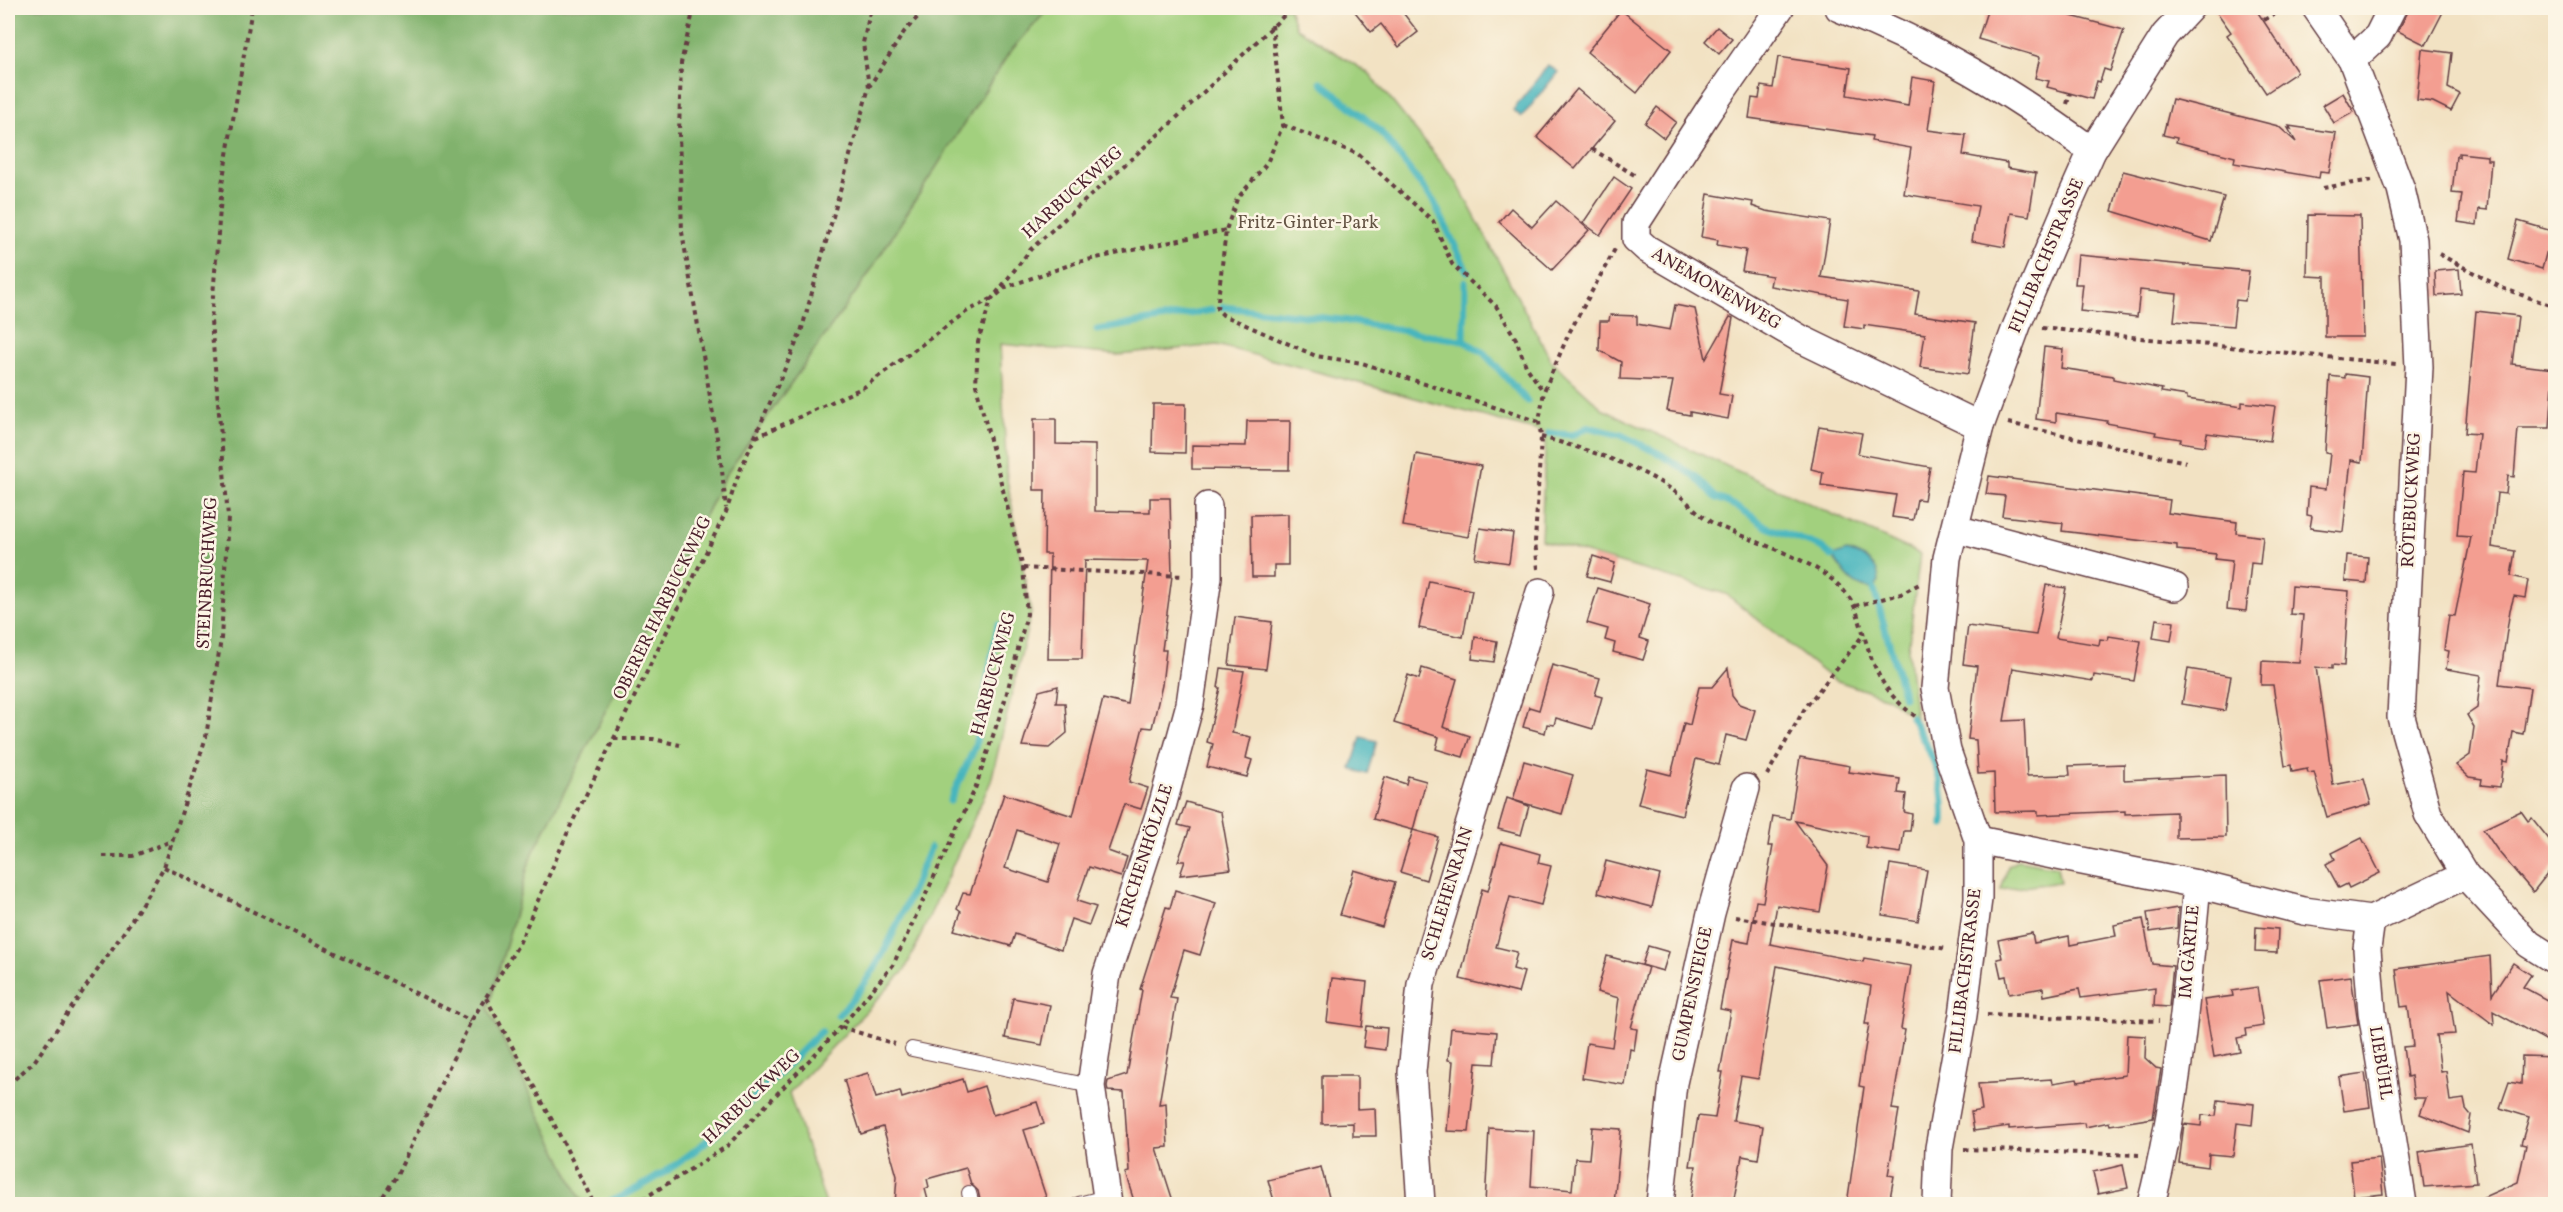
<svg xmlns="http://www.w3.org/2000/svg" width="2563" height="1212" font-family="Vollkorn,serif">
<rect width="100%" height="100%" fill="#fcf5e5"/>
<filter id="ink" filterUnits="userSpaceOnUse"><feTurbulence type="fractalNoise" baseFrequency=".0167" numOctaves="2"/><feDisplacementMap in="SourceGraphic" scale="12" xChannelSelector="R" yChannelSelector="G"/><feConvolveMatrix kernelMatrix="1 2 1 2 8 2 1 2 1" color-interpolation-filters="sRGB"/></filter>
<filter id="wash" filterUnits="userSpaceOnUse"><feTurbulence type="fractalNoise" baseFrequency=".008" numOctaves="4" result="noise"/><feDisplacementMap in="SourceGraphic" scale="24" xChannelSelector="R" yChannelSelector="G"/><feGaussianBlur stdDeviation="1.35" result="paint"/><feColorMatrix in="noise" values="0 0 0 0 0 0 0 0 0 0 0 0 0 0 0 0 0 1.4 0 .05"/><feComposite in="paint" operator="in"/></filter>
<g filter="url(#wash)">
<rect width="100%" height="100%" fill="#f2e2c3"/>
<g fill="#a2d07e" stroke="#767854" stroke-width="1.5">
<polygon points="1049,8 1289,8 1296,28 1370,74 1456,181 1552,362 1604,410 1920,554 1908,650 1916,719 1888,698 1832,679 1726,594 1541,540 1546,433 1217,345 1118,355 1000,344 1007,479 1031,613 991,781 905,970 789,1093 826,1204 583,1204 488,1009 530,859 725,476 865,279 1009,53"/>
<polygon points="2018,860 2057,867 2060,882 2001,890 2008,866"/>
</g>
<polygon fill="#81b26d" stroke="#66684c" stroke-width="1.5" points="8,8 1049,8 1009,53 865,279 725,476 530,859 488,1009 583,1204 8,1204"/>
<g fill="#46b5bd" stroke="#486a74" stroke-width="1.5">
<polygon points="1548,65 1558,72 1522,117 1513,110"/>
<path d="M1847 551C1863 556 1879 563 1879 582L1874 589C1851 588 1845 572 1832 556Z"/>
<polygon points="1361,737 1377,741 1367,774 1351,769"/>
</g>
<g fill="none" stroke-linecap="round" stroke-linejoin="round">
<g stroke="#46b5bd" stroke-width="7">
<polyline points="1321,82 1380,131 1434,202 1467,271"/>
<polyline points="1223,307 1342,320 1464,341 1484,353 1527,401"/>
<polyline points="1097,330 1212,310"/>
<polyline points="1464,341 1465,282"/>
<polyline points="1549,433 1573,435 1588,427 1621,435 1660,454 1695,476 1715,497 1740,508 1767,527 1821,547 1832,556"/>
<polyline points="1874,589 1904,697"/>
<path d="M1911 717C1933 755 1946 780 1943 825"/>
<polyline points="950,801 975,747 998,625"/>
<path d="M838 1015C884 970 904 907 930 848"/>
<path d="M604 1204C694 1168 753 1098 821 1031"/>
</g>
</g>
<g id="blocks">
<g fill="#f39e91" fill-rule="evenodd">
<polygon points="1352,8 1402,8 1400,9 1418,32 1399,47 1381,24 1371,32"/>
<polygon points="1988,8 2058,8 2072,12 2071,16 2124,30 2110,71 2104,69 2100,82 2097,81 2092,99 2047,87 2049,81 2035,78 2040,57 1978,39"/>
<polygon points="2214,8 2255,8 2297,72 2266,93 2227,35 2231,32"/>
<polygon points="2410,8 2445,8 2426,45 2398,31"/>
<polygon points="1621,10 1671,50 1637,93 1587,52"/>
<polygon points="1717,27 1732,39 1719,54 1705,41"/>
<polygon points="2422,49 2452,53 2448,88 2460,94 2451,111 2433,102 2417,100"/>
<polygon points="1778,57 1851,68 1847,95 1908,106 1912,77 1935,81 1928,130 1966,135 1963,155 2007,163 2007,168 2036,173 2029,216 2011,213 2005,247 1972,241 1978,206 1904,194 1911,148 1871,141 1872,136 1749,118 1752,98 1759,99 1761,86 1773,88"/>
<polygon points="1577,89 1615,121 1575,169 1537,137"/>
<polygon points="2343,93 2354,112 2334,123 2323,105"/>
<polygon points="2172,99 2278,126 2296,142 2288,128 2291,129 2289,126 2336,133 2329,173 2320,172 2319,178 2234,163 2235,157 2176,142 2177,138 2163,135"/>
<polygon points="1657,107 1676,122 1664,138 1645,123"/>
<polygon points="2459,153 2487,156 2487,160 2491,160 2487,210 2479,209 2477,225 2458,222 2462,194 2452,193 2456,156 2459,157"/>
<polygon points="2123,171 2224,197 2211,241 2112,211"/>
<polygon points="1614,177 1631,189 1600,235 1583,223"/>
<polygon points="1708,194 1753,202 1752,206 1766,211 1830,221 1821,277 1919,291 1915,314 1975,323 1968,374 1920,367 1925,334 1864,325 1864,329 1844,326 1848,299 1770,286 1772,276 1742,271 1746,250 1717,245 1718,240 1701,237"/>
<polygon points="1556,201 1589,230 1552,270 1499,222 1511,208 1532,227"/>
<polygon points="2308,215 2360,216 2363,337 2325,337 2325,277 2307,276"/>
<polygon points="2518,221 2552,231 2542,269 2508,259"/>
<polygon points="2078,255 2249,271 2245,301 2236,300 2233,326 2174,321 2177,294 2140,290 2137,317 2080,311 2083,284 2075,284"/>
<polygon points="2459,269 2461,294 2436,296 2435,271"/>
<polygon points="1675,305 1695,309 1706,359 1730,317 1733,318 1719,394 1732,396 1728,419 1690,412 1690,415 1667,411 1673,381 1620,379 1621,362 1599,350 1600,321 1609,321 1610,315 1637,316 1637,324 1670,330"/>
<polygon points="2476,311 2518,316 2512,364 2554,369 2550,428 2518,428 2514,477 2508,476 2506,494 2497,493 2492,547 2515,551 2511,576 2528,580 2525,598 2514,596 2510,610 2499,684 2530,688 2523,734 2513,732 2508,762 2503,761 2500,787 2481,785 2482,779 2469,777 2456,765 2470,755 2474,727 2467,715 2477,708 2481,675 2446,669 2449,651 2444,650 2449,615 2455,616 2471,537 2457,536 2463,472 2475,473 2479,434 2465,433"/>
<polygon points="2044,347 2063,349 2061,368 2113,376 2113,379 2162,389 2161,392 2187,396 2187,399 2242,407 2242,402 2275,406 2270,441 2207,433 2205,446 2180,442 2181,439 2155,435 2156,432 2106,423 2107,421 2056,413 2056,422 2036,419"/>
<polygon points="2345,374 2368,377 2362,462 2351,460 2343,532 2310,528 2312,516 2307,515 2309,487 2326,489 2330,453 2325,452 2330,376 2345,378"/>
<polygon points="1153,404 1186,404 1185,453 1152,452"/>
<path d="M1034 419H1056V444L1095 445V511L1150 512V498H1170L1172 576 1162 650H1166L1162 685 1152 728 1143 727 1129 782 1148 788 1141 809 1124 804 1108 851 1127 858 1121 877 1089 867 1077 901 1096 907 1089 925 1071 919 1061 950 1015 934 1011 946 954 930 961 912 957 909 963 893 970 894 1004 794 1073 816 1103 699 1128 705 1148 561 1085 560 1082 659H1048L1050 554H1044L1045 490H1034ZM1017 830 1060 844 1048 882 1005 868Z"/>
<polygon points="1247,421 1290,421 1289,470 1192,469 1192,445 1246,446"/>
<polygon points="1819,426 1862,433 1858,454 1930,467 1924,500 1917,499 1913,520 1892,517 1896,495 1821,485 1823,472 1811,469"/>
<polygon points="1416,454 1481,466 1468,537 1403,526"/>
<polygon points="1989,476 2170,500 2168,513 2237,522 2236,533 2263,537 2260,564 2251,563 2246,611 2227,609 2232,561 2215,559 2216,554 2177,550 2177,545 2062,531 2063,523 2002,516 2005,496 1986,494"/>
<polygon points="1288,514 1288,565 1274,565 1274,577 1252,577 1251,515"/>
<polygon points="1480,528 1513,533 1509,563 1475,558"/>
<polygon points="2347,555 2368,557 2366,583 2345,581"/>
<polygon points="1593,556 1615,563 1610,582 1587,576"/>
<polygon points="1429,581 1472,590 1463,637 1419,628"/>
<polygon points="2046,585 2066,588 2056,638 2099,645 2100,639 2108,640 2109,636 2141,641 2134,681 2094,675 2093,681 2013,668 2004,721 2024,720 2027,776 2070,775 2069,766 2124,764 2124,780 2225,775 2226,837 2176,838 2176,812 2125,814 2125,811 2038,815 2038,811 1995,812 1994,773 1978,774 1976,740 1968,739 1977,666 1963,664 1968,626 2036,635"/>
<polygon points="2292,586 2349,591 2344,666 2332,665 2332,669 2316,667 2333,785 2364,779 2371,804 2327,817 2314,772 2308,773 2307,769 2292,772 2291,765 2285,766 2273,685 2261,685 2262,661 2299,663 2303,615 2290,614"/>
<polygon points="1598,588 1650,604 1640,638 1649,641 1643,660 1613,652 1615,643 1605,640 1608,629 1587,623"/>
<polygon points="1235,617 1272,622 1266,669 1229,665"/>
<polygon points="2156,619 2174,622 2171,641 2153,638"/>
<polygon points="1475,637 1497,641 1494,662 1472,659"/>
<polygon points="1552,665 1600,678 1595,695 1602,697 1593,729 1556,718 1554,725 1547,724 1545,733 1523,727 1529,707 1539,710"/>
<polygon points="1221,668 1244,671 1232,733 1251,737 1246,758 1252,760 1247,777 1207,767 1213,744 1207,742 1220,688 1218,688"/>
<polygon points="1422,668 1457,679 1443,727 1470,736 1463,757 1436,749 1439,737 1394,723 1408,675 1419,679"/>
<polygon points="1728,668 1732,695 1739,704 1755,710 1746,740 1726,735 1719,765 1696,759 1682,815 1638,804 1647,769 1671,775 1684,723 1690,725 1699,687 1712,687"/>
<polygon points="2188,669 2231,676 2225,711 2182,704"/>
<polygon points="1058,686 1056,703 1065,703 1067,733 1049,748 1022,746 1039,691"/>
<polygon points="1800,757 1850,766 1849,772 1900,779 1898,793 1906,794 1904,812 1912,814 1910,831 1904,831 1901,853 1866,848 1867,836 1795,821 1828,866 1820,912 1777,905 1770,944 1863,962 1864,958 1911,966 1901,1029 1905,1030 1892,1109 1899,1110 1888,1175 1894,1176 1889,1204 1847,1204 1864,1087 1859,1086 1869,1024 1865,1024 1871,986 1777,966 1758,1079 1741,1076 1733,1121 1763,1126 1758,1159 1742,1156 1733,1204 1690,1204 1696,1166 1690,1166 1698,1116 1715,1118 1723,1072 1720,1072 1731,1011 1720,1009 1733,940 1749,943 1756,901 1763,902 1773,846 1768,846 1773,816 1790,819"/>
<polygon points="1524,761 1573,775 1562,814 1513,800"/>
<polygon points="1408,776 1426,781 1413,830 1373,819 1385,777 1406,784"/>
<polygon points="1507,798 1529,806 1521,835 1498,829"/>
<polygon points="1186,802 1221,812 1231,869 1180,875 1185,861 1178,861 1190,828 1178,825"/>
<polygon points="2521,811 2528,821 2532,818 2556,848 2556,863 2533,892 2498,851 2483,829"/>
<polygon points="1413,830 1438,837 1426,880 1400,872"/>
<polygon points="2362,838 2380,873 2349,888 2347,884 2339,888 2326,864 2335,859 2332,853"/>
<polygon points="1501,843 1540,854 1538,863 1551,866 1541,905 1510,897 1496,947 1517,952 1513,969 1524,972 1518,993 1460,979 1482,889 1488,891"/>
<polygon points="1606,861 1660,875 1652,907 1598,893"/>
<polygon points="1890,864 1927,870 1918,921 1882,915"/>
<polygon points="1354,870 1395,882 1382,927 1340,915"/>
<polygon points="1175,890 1216,903 1200,955 1184,950 1170,998 1177,999 1159,1104 1166,1103 1168,1147 1156,1148 1174,1204 1135,1204 1125,1173 1129,1172 1124,1092 1108,1091 1107,1086 1108,1081 1127,1075 1142,990 1140,989 1166,907 1170,908"/>
<polygon points="2178,908 2177,928 2150,932 2147,913"/>
<polygon points="2143,919 2152,964 2173,966 2169,1007 2154,1006 2155,988 2081,998 2079,989 2044,996 2043,988 2009,994 2006,976 2001,977 1997,959 2002,958 1998,940 2032,933 2034,943 2069,936 2070,945 2116,936 2114,925"/>
<polygon points="2256,927 2278,929 2277,953 2255,952"/>
<polygon points="1648,946 1669,952 1663,971 1642,965"/>
<polygon points="1607,956 1648,967 1631,1028 1637,1029 1634,1050 1630,1049 1625,1085 1582,1078 1587,1043 1612,1047 1619,998 1597,992"/>
<polygon points="2490,956 2492,995 2513,963 2531,975 2523,987 2556,1005 2556,1046 2493,1011 2494,1025 2449,991 2455,1034 2436,1035 2441,1072 2446,1071 2450,1101 2464,1099 2466,1109 2471,1115 2468,1133 2420,1114 2426,1098 2414,1098 2411,1076 2407,1077 2403,1047 2413,1046 2408,1006 2401,1007 2396,969"/>
<polygon points="2351,976 2358,1024 2327,1028 2320,980"/>
<polygon points="1332,978 1367,982 1362,1027 1327,1022"/>
<polygon points="2257,987 2263,1026 2246,1029 2247,1036 2237,1038 2240,1052 2214,1057 2204,1000 2233,996 2232,991"/>
<polygon points="1013,998 1050,1005 1042,1045 1005,1038"/>
<polygon points="1366,1026 1387,1028 1385,1050 1363,1047"/>
<polygon points="1451,1028 1497,1032 1494,1064 1476,1063 1469,1132 1447,1131 1453,1061 1448,1060"/>
<polygon points="2127,1035 2146,1036 2145,1058 2156,1068 2161,1069 2153,1118 2110,1125 2109,1122 2085,1127 2084,1123 2009,1129 2009,1126 1974,1131 1971,1112 1982,1110 1978,1084 2052,1079 2053,1083 2077,1079 2078,1082 2125,1075"/>
<polygon points="2522,1056 2556,1057 2556,1204 2468,1204 2518,1182 2526,1145 2521,1144 2529,1117 2500,1108 2509,1082 2521,1084"/>
<polygon points="868,1073 876,1098 900,1091 902,1098 963,1079 967,1092 984,1086 993,1115 1037,1102 1044,1124 1024,1130 1046,1197 1022,1204 981,1204 978,1191 971,1184 966,1168 927,1179 929,1187 925,1189 929,1204 895,1204 897,1176 883,1127 861,1134 844,1080"/>
<polygon points="2365,1073 2370,1107 2344,1111 2339,1077"/>
<polygon points="1322,1076 1357,1076 1357,1109 1375,1108 1376,1136 1353,1136 1353,1123 1322,1124"/>
<polygon points="2218,1100 2254,1104 2252,1125 2237,1123 2233,1156 2209,1154 2208,1167 2179,1163 2184,1124 2201,1126 2202,1115 2216,1116"/>
<polygon points="1592,1127 1621,1129 1614,1204 1485,1204 1489,1128 1534,1131 1531,1186 1572,1190 1575,1158 1589,1159"/>
<polygon points="2471,1144 2476,1183 2424,1187 2419,1152"/>
<polygon points="2379,1158 2383,1194 2354,1197 2350,1161"/>
<polygon points="2123,1165 2128,1188 2098,1194 2093,1172"/>
<polygon points="1321,1167 1330,1201 1316,1204 1275,1204 1268,1180"/>
</g>
</g>
</g>
<g filter="url(#ink)">
<use href="#blocks" fill-opacity="0" stroke="#633c42" stroke-width="1.5"/>
<g fill="none" stroke-linecap="round" stroke-linejoin="round">
<g stroke="#633c42" stroke-width="16">
<g id="service">
<polyline points="912,1049 1091,1086"/>
<polyline points="969,1193 972,1204"/>
<polyline points="1079,1204 1106,1197"/>
</g>
</g>
<g stroke="#633c42" stroke-width="30">
<g id="minor">
<polyline points="1780,8 1709,110 1636,223 1636,239 1647,249 1801,339 1980,426"/>
<path d="M1839 8C1934 45 2010 91 2092 151"/>
<polyline points="2316,8 2352,60 2401,189 2413,240 2419,367 2401,717 2428,814 2465,875 2529,944 2556,961"/>
<polyline points="2352,60 2378,36 2392,8"/>
<polyline points="1956,529 2175,587"/>
<polyline points="1978,840 2197,884 2304,911 2371,920 2465,875"/>
<polyline points="2371,920 2367,949 2372,1012 2403,1204"/>
<polyline points="1108,1204 1091,1086 1107,974 1163,803 1190,704 1208,577 1208,506"/>
<polyline points="1421,1204 1412,1072 1421,984 1540,592"/>
<polyline points="1660,1204 1673,1083 1711,913 1746,788"/>
<polyline points="1937,1204 1939,1148 1963,1015 1978,899 1978,840 1947,751 1935,688 1947,558 1980,426 2017,325 2064,214 2092,151 2165,35 2190,8"/>
<path d="M2151 1204C2178 1100 2187 991 2197 884"/>
</g>
</g>
<g stroke="#633c42" stroke-width="4" stroke-dasharray="4.5 4.5" stroke-linecap="butt">
<polyline points="694,8 681,63 679,133 682,232 721,461 726,508"/>
<polyline points="2264,20 2285,8"/>
<polyline points="1272,25 1283,125 1267,163 1237,199 1226,230 1217,309 1223,315 1316,356 1362,363 1539,422"/>
<polyline points="869,87 863,43 871,8"/>
<polyline points="2067,104 2070,93"/>
<polyline points="1283,125 1358,154 1433,221 1452,264 1496,306 1516,339 1526,366 1543,391"/>
<polyline points="1592,149 1636,176"/>
<polyline points="2323,188 2372,180"/>
<polyline points="2439,254 2502,288 2556,307"/>
<polyline points="997,295 1006,287 1078,262 1226,230"/>
<polyline points="2042,328 2396,364"/>
<polyline points="2008,423 2186,462"/>
<polyline points="756,437 864,387 966,312 991,299"/>
<path d="M1541 437C1585 449 1632 463 1671 489 1686 499 1698 515 1713 523 1754 544 1815 557 1845 592 1855 603 1858 616 1862 629 1874 668 1881 691 1915 716"/>
<polyline points="1023,568 1183,576"/>
<polyline points="1538,569 1535,542 1541,437 1539,422 1544,391 1569,333 1615,249"/>
<polyline points="1855,606 1901,594 1921,583"/>
<polyline points="614,739 653,739 680,745"/>
<polyline points="1767,775 1805,708 1864,634"/>
<polyline points="103,856 133,856 174,840"/>
<polyline points="164,867 471,1021"/>
<polyline points="1735,917 1947,949"/>
<polyline points="486,998 553,1122 594,1204"/>
<polyline points="1987,1015 2159,1021"/>
<polyline points="841,1027 895,1044"/>
<polyline points="8,1085 34,1062 130,923 164,867 206,737 221,639 228,517 211,321 222,184 252,8"/>
<polyline points="1964,1149 2139,1155"/>
<polyline points="378,1204 397,1175 471,1021 519,944 570,827 726,512 739,473 801,332 869,87 904,32 926,8"/>
<polyline points="635,1204 726,1147 841,1027 893,965 975,789 1005,700 1027,614 1023,568 976,385 978,342 991,300 1031,249 1170,124 1292,8"/>
</g>
<use href="#service" stroke="#fff" stroke-width="14"/>
<use href="#minor" stroke="#fff" stroke-width="27"/>
</g>
</g>
<g text-anchor="middle" dominant-baseline="central" stroke-width="5" stroke-linejoin="round" paint-order="stroke">
<g font-size="18" fill="#4a1f2b" stroke="#fcf5e5">
<text transform="translate(1073 193) rotate(-42)">HARBUCKWEG</text>
<text transform="translate(2047 256) rotate(-67)">FILLIBACHSTRASSE</text>
<text transform="translate(1716 289) rotate(30)">ANEMONENWEG</text>
<text transform="translate(2412 500) rotate(-87)">RÖTEBUCKWEG</text>
<text transform="translate(208 573) rotate(-87)">STEINBRUCHWEG</text>
<text transform="translate(663 608) rotate(-64)">OBERER HARBUCKWEG</text>
<text transform="translate(994 674) rotate(-75)">HARBUCKWEG</text>
<text transform="translate(1145 856) rotate(-72)">KIRCHENHÖLZLE</text>
<text transform="translate(1448 894) rotate(-73)">SCHLEHENRAIN</text>
<text transform="translate(2190 952) rotate(-85)">IM GÄRTLE</text>
<text transform="translate(1966 971) rotate(-83)">FILLIBACHSTRASSE</text>
<text transform="translate(1693 994) rotate(-78)">GUMPENSTEIGE</text>
<text transform="translate(2380 1063) rotate(81)">LIEBÜHL</text>
<text transform="translate(752 1097) rotate(-44)">HARBUCKWEG</text>
</g>
<g font-size="18" fill="#645444" stroke="#fcf5e5">
<text x="1308" y="223">Fritz-Ginter-Park</text>
</g>
</g>
<rect width="2563" height="1212" fill="none" stroke="#fcf5e5" stroke-width="30"/>
</svg>
